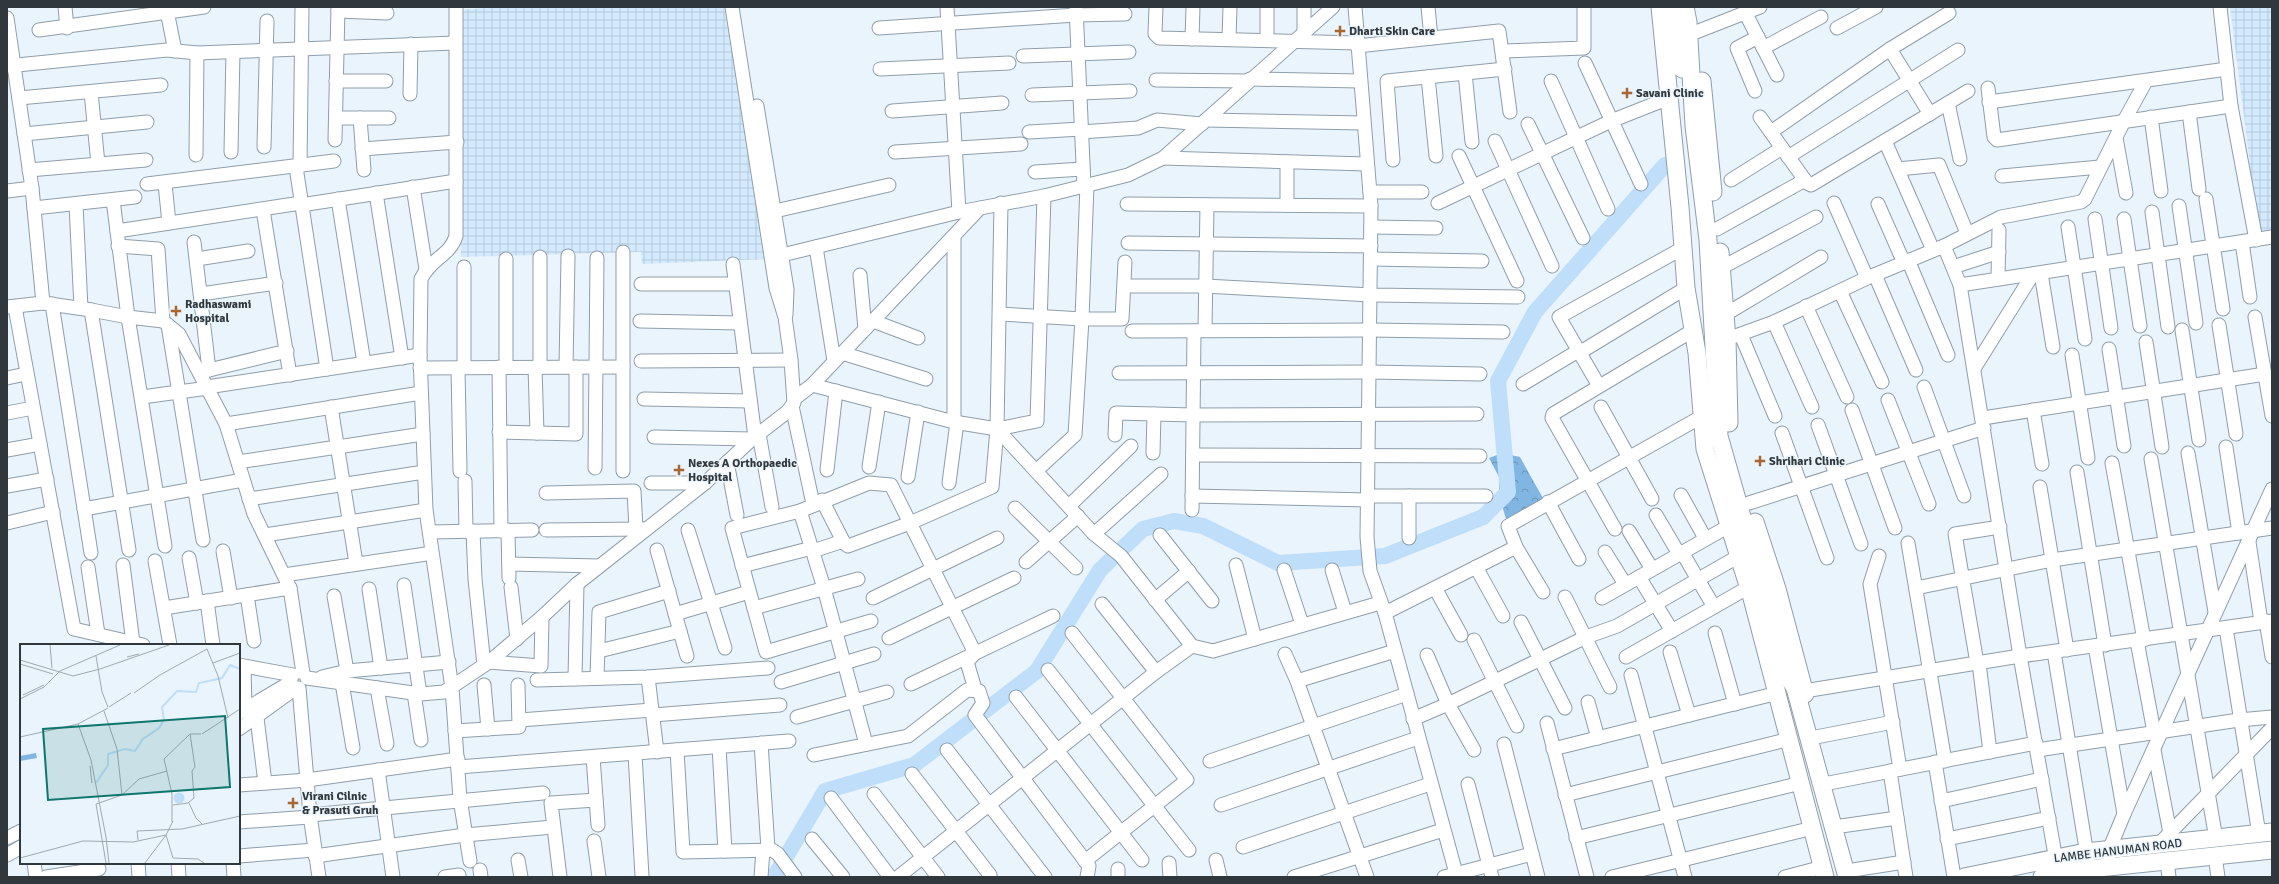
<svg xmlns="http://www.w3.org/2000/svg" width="2279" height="884" font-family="Signika,sans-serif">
<defs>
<pattern id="industrial-grid" width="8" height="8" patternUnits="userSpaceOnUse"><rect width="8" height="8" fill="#d3e9fd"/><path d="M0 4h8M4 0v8" fill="none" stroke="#b6c9da"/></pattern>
<pattern id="forest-crowns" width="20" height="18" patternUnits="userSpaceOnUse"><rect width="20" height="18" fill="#81b6e3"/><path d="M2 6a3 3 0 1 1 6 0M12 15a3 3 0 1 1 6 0" fill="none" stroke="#6a95b9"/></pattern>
</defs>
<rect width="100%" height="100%" fill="#eaf4fc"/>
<g fill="url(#industrial-grid)">
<polygon points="498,7 724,7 768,259 642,264 641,252 461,257 458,10"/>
<polygon points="2230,7 2272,7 2272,232 2259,235"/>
</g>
<polygon fill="url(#forest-crowns)" points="1502,453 1520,457 1544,500 1507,522 1499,496 1499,477 1489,458"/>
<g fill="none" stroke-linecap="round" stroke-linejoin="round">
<polyline stroke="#bedefa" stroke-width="16" points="774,877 825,791 914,765 1037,671 1100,570 1143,529 1174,521 1203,526 1278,563 1385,556 1483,517 1508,492 1498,381 1535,312 1665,165"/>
<g stroke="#8f9eab" stroke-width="15">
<g id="minor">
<polyline points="65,7 67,28"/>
<path d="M456 7V236C450 256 431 258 421 279L420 355 426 510 452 688 460 799 470 861"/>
<polyline points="947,7 959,212"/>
<polyline points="1076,7 1084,186"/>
<polyline points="1156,7 1155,34 1159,38 1357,43"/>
<polyline points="1267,7 1267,40"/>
<polyline points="1304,7 1304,31"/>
<polyline points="1355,7 1371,206 1367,537 1370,571 1385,613 1457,877"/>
<polyline points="1428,7 1431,38"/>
<polyline points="2220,7 2231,106 2256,240"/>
<polyline points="167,11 175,51"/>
<polyline points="338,11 387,13"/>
<polyline points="1746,14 1777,75"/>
<polyline points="7,18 32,188 43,303"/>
<polyline points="879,28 1076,15 1125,14"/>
<polyline points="1837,28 1876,7"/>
<polyline points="39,30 204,7"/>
<polyline points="1696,32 1760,7"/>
<polyline points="1192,39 1193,7"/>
<polyline points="1229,39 1230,7"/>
<polyline points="1357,46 1499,31 1510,112"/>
<polyline points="1763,48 1821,17"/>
<polyline points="1890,49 1930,114"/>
<polyline points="1503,51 1584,48 1584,7"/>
<polyline points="1023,56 1129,52"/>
<polyline points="1585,63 1641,184"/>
<polyline points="7,66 167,50 197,53 455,43"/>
<polyline points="880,69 1009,63"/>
<polyline points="1465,73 1472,142"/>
<polyline points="1428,77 1436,156"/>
<polyline points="1250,79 1360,81"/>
<polyline points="1156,80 1248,81"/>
<polyline points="336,81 386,81"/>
<polyline points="1551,81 1608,209"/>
<polyline points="1988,88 1994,137 1997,140 2231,106"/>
<polyline points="1755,91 1737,48 1758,37"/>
<polyline points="91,92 98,164"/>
<polyline points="410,94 411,44"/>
<polyline points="1032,95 1130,91"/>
<polyline points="19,98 161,85"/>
<polyline points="1989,102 2227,69"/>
<polyline points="1948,103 1960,159"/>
<polyline points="757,106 787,289 786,315"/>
<polyline points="892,111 1002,103"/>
<polyline points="2189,112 2199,189"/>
<polyline points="1760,117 1807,183 1811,185 1968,91"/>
<polyline points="2151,117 2161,191"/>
<polyline points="336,118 389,118"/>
<polyline points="360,118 364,170"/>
<polyline points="1206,120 1363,123"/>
<polyline points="1528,124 1583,238"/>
<polyline points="1029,132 1081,129"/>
<polyline points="1081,132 1138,128 1157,120 1202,124"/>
<polyline points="1771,132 1890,49 1949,13"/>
<polyline points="24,134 147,122"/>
<polyline points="2116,138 2126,193"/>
<polyline points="335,140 338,7"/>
<polyline points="1495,141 1552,266"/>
<polyline points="1885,141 1933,250"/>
<polyline points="264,147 267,21"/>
<polyline points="362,149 457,142"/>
<polyline points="231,152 233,52"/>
<polyline points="895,152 1021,144"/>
<polyline points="196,155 197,53"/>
<polyline points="1459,156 1517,281"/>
<polyline points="1788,157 1958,50"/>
<polyline points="1163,158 1367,164"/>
<polyline points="1393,160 1387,81 1505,69"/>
<polyline points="1287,162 1287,205"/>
<polyline points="300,166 302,7"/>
<polyline points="296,167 327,369"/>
<polyline points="1898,169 1939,165 1967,233"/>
<polyline points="29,170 146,160"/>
<polyline points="1035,172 1083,169"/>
<polyline points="2002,176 2100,167"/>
<polyline points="1731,180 1782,148"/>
<polyline points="147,184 334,161"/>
<polyline points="165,184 169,223"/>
<polyline points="413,187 426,269"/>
<polyline points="7,191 32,188"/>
<polyline points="1370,192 1422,192"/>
<polyline points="376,193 402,358"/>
<polyline points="338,199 364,363"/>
<polyline points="2206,199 2223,309"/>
<polyline points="113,200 128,317 165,546"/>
<polyline points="1438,203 1611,121 1669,98"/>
<polyline points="1834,203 1867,278"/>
<polyline points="1127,204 1371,206"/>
<polyline points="1878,204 1904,263"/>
<polyline points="76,205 81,308"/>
<polyline points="301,205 456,181"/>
<polyline points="2179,206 2196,323"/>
<polyline points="34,208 135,197"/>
<polyline points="263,210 290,375"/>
<polyline points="775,211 889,185"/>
<polyline points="2152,212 2168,327"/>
<polyline points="2095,219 2111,328"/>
<polyline points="2124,219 2140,326"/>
<polyline points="1371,227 1436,228"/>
<polyline points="2068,227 2085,339"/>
<polyline points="1717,229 1805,180"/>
<polyline points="117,231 301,203"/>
<polyline points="194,242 209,370"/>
<polyline points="2242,242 2250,297"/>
<polyline points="1128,243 1371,246"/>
<polyline points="118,246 158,249 163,321"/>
<polyline points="1944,246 2001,217 2081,202 2085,199 2124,121 2146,81"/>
<polyline points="816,247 834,361"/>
<polyline points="771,255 782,255 959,212 1044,196 1128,175 1163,158 1333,7"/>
<polyline points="197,259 248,251"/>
<polyline points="1371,259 1482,261"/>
<polyline points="1908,260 1948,355"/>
<polyline points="733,264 755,437"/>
<polyline points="464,267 464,367"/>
<polyline points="1953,267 1999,252"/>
<polyline points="1721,268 1816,217"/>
<polyline points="2041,273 2053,347"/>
<polyline points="860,275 865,329"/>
<polyline points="1875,275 1916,370"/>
<polyline points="1998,279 1999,230"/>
<polyline points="641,284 735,284"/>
<polyline points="1960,285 2272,237"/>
<polyline points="1124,286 1205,286 1371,295 1518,297"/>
<polyline points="1840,291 1882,382"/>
<polyline points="201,294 276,283"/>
<polyline points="52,304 91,553"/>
<polyline points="1806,306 1847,397"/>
<polyline points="7,307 43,303 91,310 128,317 163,321 179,334 226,424 254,514 290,588 303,673"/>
<polyline points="15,307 74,629 143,645"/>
<polyline points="91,310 129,550"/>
<polyline points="1000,314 1082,319 1122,319 1125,262"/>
<polyline points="1726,314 1821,257"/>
<polyline points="2255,317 2272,416"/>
<polyline points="640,321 740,323"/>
<polyline points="873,321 918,338"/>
<polyline points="1774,322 1812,407"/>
<polyline points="168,325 203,540"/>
<polyline points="2219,325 2236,434"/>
<polyline points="1205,330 1207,205"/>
<polyline points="2182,330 2199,440"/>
<polyline points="1132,331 1369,330 1503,332"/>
<polyline points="1741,335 1775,416"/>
<polyline points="1727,339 1774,322 1867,278 1944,246 1960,285 2020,656 2057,866"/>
<polyline points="2146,342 2162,447"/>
<polyline points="2109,349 2124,446"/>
<polyline points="842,353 926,379"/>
<polyline points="1579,353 1686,288"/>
<polyline points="2072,355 2088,458"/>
<polyline points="641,361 791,360"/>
<polyline points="566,366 568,256"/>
<polyline points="499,367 501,531"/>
<polyline points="506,367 506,259"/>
<polyline points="535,367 537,433"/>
<polyline points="540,367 540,257"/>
<polyline points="1975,367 2033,274"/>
<polyline points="420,368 623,367"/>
<polyline points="458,368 460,471"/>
<polyline points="201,372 287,351"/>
<polyline points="1119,373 1369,372 1480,374"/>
<polyline points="7,378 26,374"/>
<polyline points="1523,384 1578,351"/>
<polyline points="812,385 954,422 997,429 1094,534 1121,556 1192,646"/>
<polyline points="1599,386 1559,317 1683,248"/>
<polyline points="207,387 420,355"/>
<polyline points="1924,387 1964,496"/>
<polyline points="142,397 208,388"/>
<polyline points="644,399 750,401"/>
<polyline points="794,399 812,385 980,208"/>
<polyline points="1888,400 1929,504"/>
<polyline points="792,406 813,504"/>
<polyline points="331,407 356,563"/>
<polyline points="1601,407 1652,499"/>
<polyline points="1852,410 1895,528"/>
<polyline points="2033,410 2042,464"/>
<polyline points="7,413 33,408"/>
<polyline points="1983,418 2265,374"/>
<polyline points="954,422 954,236"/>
<polyline points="226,424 421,393"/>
<polyline points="1818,425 1861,544"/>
<polyline points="997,429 1037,421 1044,196"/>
<polyline points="499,432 576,434 576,367"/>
<polyline points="1782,433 1827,558"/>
<polyline points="759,434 772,507"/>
<polyline points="1115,435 1116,413 1193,415 1477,414"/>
<polyline points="654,437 752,439"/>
<polyline points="2226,447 2239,533"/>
<polyline points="7,450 40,444"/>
<polyline points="1153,453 1154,414"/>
<polyline points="2188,453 2215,612"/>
<polyline points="1193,455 1480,456"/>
<polyline points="2151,459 2216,839"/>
<polyline points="238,462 423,434"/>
<polyline points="727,462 737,515"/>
<polyline points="2112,463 2144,640"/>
<polyline points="869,467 879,402"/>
<polyline points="595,468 597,258"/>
<polyline points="827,470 836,391"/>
<polyline points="623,471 623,252"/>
<polyline points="1036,471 1075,435 1082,319 1087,185"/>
<polyline points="2077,472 2105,645"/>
<polyline points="908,477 918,412"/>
<polyline points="465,481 466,531"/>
<polyline points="651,483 705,483"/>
<polyline points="949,483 957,422"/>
<polyline points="7,486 47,479"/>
<polyline points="2040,487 2067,650"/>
<polyline points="546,493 634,491 636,529"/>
<polyline points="1681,495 1705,538"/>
<polyline points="1192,496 1368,500"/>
<polyline points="1368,496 1486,496"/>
<polyline points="1409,496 1409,538"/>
<polyline points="249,499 424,472"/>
<polyline points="822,500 844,543 848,546 910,523 992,487 997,429 1001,203"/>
<polyline points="1548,502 1579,559"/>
<polyline points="1749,503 1984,428"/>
<polyline points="1069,506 1131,446"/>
<polyline points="1015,508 1076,568"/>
<polyline points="84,509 243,480"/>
<polyline points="1192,510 1194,331"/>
<polyline points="800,511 824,588 866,744"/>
<polyline points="1656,515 1679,554"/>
<polyline points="7,523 53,512"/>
<polyline points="1615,529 1552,418 1553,414 1692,331"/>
<polyline points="508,530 509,578"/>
<polyline points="546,530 644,529"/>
<polyline points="688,530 725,648"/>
<polyline points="473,531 475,579 484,665"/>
<polyline points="1629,531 1652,569"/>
<polyline points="430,532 532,530"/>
<polyline points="1094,534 1161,474"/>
<polyline points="265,535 426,510"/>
<polyline points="1160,535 1212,601"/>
<polyline points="2249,542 2261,622"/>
<polyline points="1908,543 1945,761"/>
<polyline points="657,550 687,656"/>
<polyline points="223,551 231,598"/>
<polyline points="813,551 843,541"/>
<polyline points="1605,552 1625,584"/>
<polyline points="1682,552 1714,607"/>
<polyline points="1879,556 1870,584 1900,769"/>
<polyline points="189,558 197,603"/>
<polyline points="155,561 170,645"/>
<polyline points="1026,562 1078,516"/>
<polyline points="509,564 599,566"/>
<polyline points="123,565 133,643"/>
<polyline points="1236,565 1255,639"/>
<polyline points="742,566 812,548"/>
<polyline points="88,567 98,634"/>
<polyline points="1476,567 1503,616"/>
<polyline points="1284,570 1302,624"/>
<polyline points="1332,570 1345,612"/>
<polyline points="284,575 426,554"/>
<polyline points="1639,577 1672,631"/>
<polyline points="404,585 420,694"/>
<polyline points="511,587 517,639"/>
<polyline points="1435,588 1461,635"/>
<polyline points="1916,588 2052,560 2272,528"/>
<polyline points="369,589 381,668"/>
<polyline points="1543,592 1516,547 1508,526 1701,417"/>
<polyline points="247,595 254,641"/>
<polyline points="334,596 347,671"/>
<polyline points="1565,597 1610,687"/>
<polyline points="873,598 997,538"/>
<polyline points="1602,598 1729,526"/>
<polyline points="1155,600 1189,571"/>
<polyline points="207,601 213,645"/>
<polyline points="1102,604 1156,672"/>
<polyline points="164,608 290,588"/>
<polyline points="754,608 858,579"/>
<polyline points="1385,613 1516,547"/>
<polyline points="675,614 749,592"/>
<polyline points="871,621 766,652 732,528 800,511 869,483 891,485 975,653 967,662 975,689"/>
<polyline points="2266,621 2272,657"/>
<polyline points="1521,622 1565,708"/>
<polyline points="2226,628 2259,834"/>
<polyline points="1072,633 1187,780 1085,861"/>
<polyline points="1715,633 1735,704"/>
<polyline points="889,638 1014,578"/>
<polyline points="1474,640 1517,726"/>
<polyline points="2137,641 2154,732"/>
<polyline points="2095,646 2124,814"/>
<polyline points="599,651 680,631"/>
<polyline points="1670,652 1689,715"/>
<polyline points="2054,652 2088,861"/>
<polyline points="1285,654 1297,681 1367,877"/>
<polyline points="1427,655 1448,704 1474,750"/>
<polyline points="1626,657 1749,587"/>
<polyline points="489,662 541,666 542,617"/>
<polyline points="1977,663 1955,534 2000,527"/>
<polyline points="1979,663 1990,752"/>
<polyline points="239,665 293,675"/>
<polyline points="244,667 245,709"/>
<polyline points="1048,670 1189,850"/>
<polyline points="1631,675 1685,877"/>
<polyline points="322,677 347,671 449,662"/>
<polyline points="648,677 657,752"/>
<polyline points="307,678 420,694 444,692 489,662 542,617 577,584 705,483 752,439 787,412 794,403 791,360 785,317 776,288 732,7"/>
<polyline points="597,678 599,612 669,591"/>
<polyline points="575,679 577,584"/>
<polyline points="537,680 648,677 768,668"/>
<polyline points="1297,681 1395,651"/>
<polyline points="781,682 874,654"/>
<polyline points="342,683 353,748"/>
<polyline points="911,684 1053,616"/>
<polyline points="484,685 488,729"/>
<polyline points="299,688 310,815 319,877"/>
<polyline points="377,688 387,744"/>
<polyline points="1804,691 2020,656 2272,621"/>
<polyline points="414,693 421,740"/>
<polyline points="1016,697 1142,860"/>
<polyline points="1588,702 1598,738"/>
<polyline points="239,713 291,682"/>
<polyline points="653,715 780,705"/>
<polyline points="797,717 887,692"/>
<polyline points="257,718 265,783"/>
<polyline points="1413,719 1448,704 1586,637 1617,626 1739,556"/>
<polyline points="520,720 652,710"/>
<polyline points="1547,723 1587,877"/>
<polyline points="239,729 296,688"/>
<polyline points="455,731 519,727 518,685"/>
<polyline points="1816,737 1893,722"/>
<polyline points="761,743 768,849"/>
<polyline points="1504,744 1538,877"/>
<polyline points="719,747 725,851"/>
<polyline points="1553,749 1778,693"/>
<polyline points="677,750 683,852 772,850 778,854 795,877"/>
<polyline points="947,750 1045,877"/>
<polyline points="2037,750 2239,720 2272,717"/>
<polyline points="2154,750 2170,833"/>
<polyline points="635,754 642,876"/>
<polyline points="814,755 908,736 967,690 979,691 983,703 975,715 1089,866 1087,877"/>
<polyline points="593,757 598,825"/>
<polyline points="1210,761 1407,694"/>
<polyline points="1935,762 1954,877"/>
<polyline points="458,767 789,741"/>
<polyline points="378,770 393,877"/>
<polyline points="1890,771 1906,877"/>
<polyline points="912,774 990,875"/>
<polyline points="1829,783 2036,743"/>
<polyline points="1468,784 1492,877"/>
<polyline points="239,785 307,780 458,759"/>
<polyline points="874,794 938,877"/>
<polyline points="1565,795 1790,739"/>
<polyline points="831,798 890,877"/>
<polyline points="1941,801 2042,779"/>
<polyline points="1221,805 1418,738"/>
<polyline points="310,815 543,793"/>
<polyline points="239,822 310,817"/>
<polyline points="1841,826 1897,818"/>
<polyline points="7,838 21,831"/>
<polyline points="1576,838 1801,783"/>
<polyline points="812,839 843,877"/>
<polyline points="1947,839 2049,818"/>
<polyline points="594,841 599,877"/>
<polyline points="2158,845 2272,728"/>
<polyline points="1243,847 1430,784"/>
<polyline points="7,855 21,847"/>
<polyline points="239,856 314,850"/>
<polyline points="315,856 465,835 553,827"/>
<polyline points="2109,856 2109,850 2124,814 2272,489"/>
<polyline points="2215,856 2218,877"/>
<polyline points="518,860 521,877"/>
<polyline points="1216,860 1220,877"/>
<polyline points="2167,861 2169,877"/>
<polyline points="34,863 36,877"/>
<polyline points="138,863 139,877"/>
<polyline points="178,863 179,877"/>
<polyline points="233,863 234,877"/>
<polyline points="1169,863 1170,877"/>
<polyline points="1118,869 1118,877"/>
<polyline points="480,870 481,877"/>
<polyline points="1853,870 1904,862"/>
<polyline points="46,877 99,869"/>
<polyline points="445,877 459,875"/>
<polyline points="560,877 551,803 596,800"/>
<polyline points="761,877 763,850"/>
<polyline points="898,877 1156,672 1192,646 1213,651 1380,603"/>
<polyline points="1294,877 1443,830"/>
<polyline points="1444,877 1532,854"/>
<polyline points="1612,877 1813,828"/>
<polyline points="1785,877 1823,867"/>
</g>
</g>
<g stroke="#8f9eab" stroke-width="19">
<g id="major">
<polyline points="1660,7 1680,207 1686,288 1697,353 1705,449 1752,598 1825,877"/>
<polyline points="1685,7 1688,22 1694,126 1708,240 1719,436 1787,675 1795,688 1847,877"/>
<polyline points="1671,10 1682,69"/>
<polyline points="1702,81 1713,192"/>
<polyline points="1720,252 1727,339 1729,423"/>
<polyline points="1755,522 1777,589 1805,694"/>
<polyline points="1964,877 2086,852 2272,832"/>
<polyline points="2042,877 2089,869 2272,850"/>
</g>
</g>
<use href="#minor" stroke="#fff" stroke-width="13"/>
<use href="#major" stroke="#fff" stroke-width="17"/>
</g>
<g fill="#a86732" stroke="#eaf4fc" stroke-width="1.5">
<path d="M1338 25h4v4h4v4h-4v4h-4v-4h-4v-4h4z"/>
<path d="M1625 87h4v4h4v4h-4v4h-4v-4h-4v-4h4z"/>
<path d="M174 305h4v4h4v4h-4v4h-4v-4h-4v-4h4z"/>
<path d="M1758 455h4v4h4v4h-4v4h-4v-4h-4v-4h4z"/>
<path d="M677 464h4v4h4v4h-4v4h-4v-4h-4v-4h4z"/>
<path d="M291 797h4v4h4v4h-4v4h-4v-4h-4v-4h4z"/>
</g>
<g text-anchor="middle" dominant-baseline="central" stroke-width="3" stroke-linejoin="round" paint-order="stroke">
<g font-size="12" font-weight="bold" fill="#31383d" stroke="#eaf4fc" text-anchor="start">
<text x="1349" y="31">Dharti Skin Care</text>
<text x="1636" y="93">Savani Clinic</text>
<text x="185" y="304">Radhaswami<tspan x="185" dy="14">Hospital</tspan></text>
<text x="1769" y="461">Shrihari Clinic</text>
<text x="688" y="463">Nexes A Orthopaedic<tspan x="688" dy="14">Hospital</tspan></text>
<text x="302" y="796">Virani Cilnic<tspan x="302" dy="14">&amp; Prasuti Gruh</tspan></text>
</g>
<g font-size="12" fill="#31383d" stroke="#eaf4fc">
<text transform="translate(2118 851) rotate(-7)">LAMBE HANUMAN ROAD</text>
</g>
</g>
<g transform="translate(20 644)">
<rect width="220" height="220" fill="#eaf4fc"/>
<path d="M16 109 17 114 0 117V112Z" fill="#81b6e3"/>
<path d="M153.5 154a5.5 5.5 0 1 1 11 0a5.5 5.5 0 1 1-11 0Z" fill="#bedefa"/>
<path fill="none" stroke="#bedefa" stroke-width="2" d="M76 139 88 121V110L105 105 115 107 123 95 139 84 144 76 142 63 157 47 176 48 179 39 202 34 210 21 220 25"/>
<path fill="none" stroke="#a0a9b0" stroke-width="1" d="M30 1 32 24M76 12 82 48 88 63M107 13 119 10M0 16 53 32 80 25M193 19 220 9M0 20 33 30M80 25 149 1M114 49 140 31 187 5 198 32 208 74M3 51 24 41M0 55 24 43 40 27 100 1M89 63 111 49M84 67 97 105 102 151M58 80 71 116 86 193 89 219M182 90 220 65M0 93 58 80 88 64M70 122 72 139M169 159 176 174 182 180M153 161 168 159 174 154 172 127 175 123 170 90M152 178V150L144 115 170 90H181M118 196 117 187 162 185 220 172M0 214 63 197 113 198 146 191 153 214 178 215 184 219M86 219 76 160 102 151 119 135 147 127M125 219 146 191 153 177"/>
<path fill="#0f766e" fill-opacity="0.15" stroke="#0f766e" stroke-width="2" d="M205 72 210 143 28 156 23 85Z"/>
<rect width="220" height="220" fill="none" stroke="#31383d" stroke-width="2"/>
</g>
<rect width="2279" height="884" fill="none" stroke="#31383d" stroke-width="16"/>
</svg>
